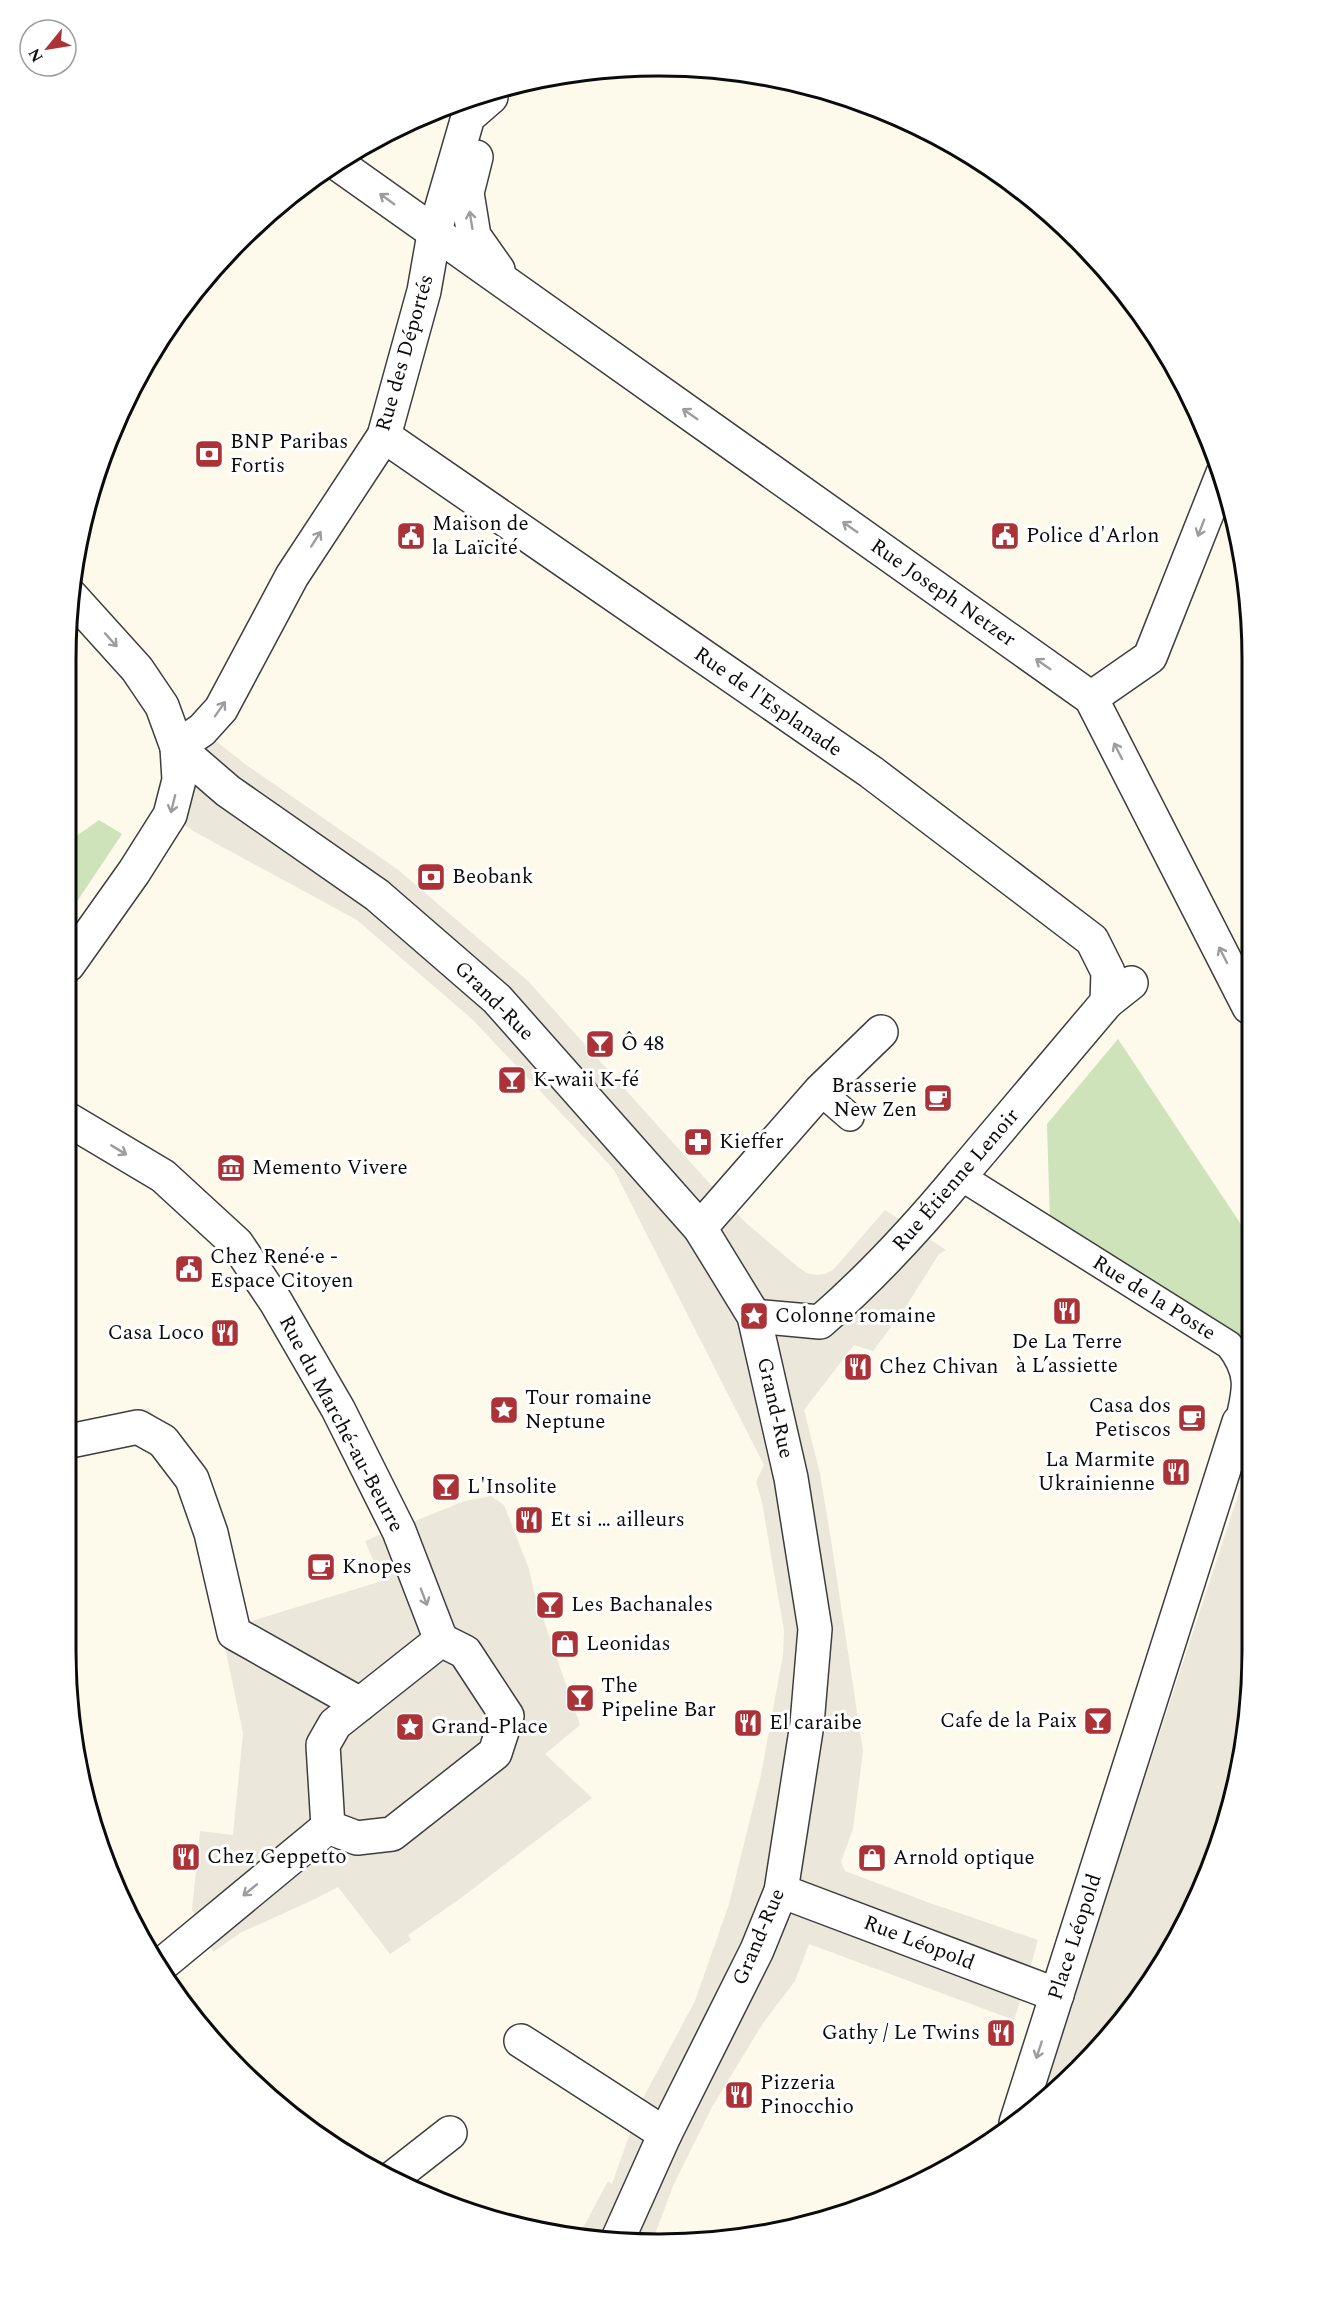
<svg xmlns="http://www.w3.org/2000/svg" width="1319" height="2311" font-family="Spectral,serif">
<rect width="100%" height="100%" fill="#fdf9eb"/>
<g fill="#cee3b9">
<polygon points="99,820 122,834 68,915 68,842"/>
<polygon points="1118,1039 1250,1238 1251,1341 1246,1343 1050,1223 1047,1124"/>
</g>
<g fill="#ebe7db">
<polygon points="202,730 245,764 397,869 528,981 719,1194 746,1223 798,1267 807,1273 816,1275 825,1274 834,1269 885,1210 946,1250 939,1254 903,1311 873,1351 854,1345 804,1410 820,1474 831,1540 863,1751 853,1829 841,1862 845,1871 927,1902 1038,1940 1026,1983 1014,2020 809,1944 795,1981 763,2023 712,2107 673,2186 652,2242 577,2239 608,2181 612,2184 641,2102 695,2001 729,1904 761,1775 783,1655 784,1631 762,1502 756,1482 764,1465 614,1170 594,1148 472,1019 357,920 195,832 170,815"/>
<polygon points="148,1408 192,1464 242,1624 382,1581 365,1541 465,1501 491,1496 504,1505 529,1569 534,1592 580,1725 545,1754 592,1798 461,1898 408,1935 411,1940 390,1954 338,1887 315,1899 240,1933 213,1952 192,1910 200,1831 233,1835 243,1733 212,1586 183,1487 149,1443 70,1450 70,1433"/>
<polygon points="1248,1465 1251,1465 1252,1690 1222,1842 1173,1949 1106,2043 1051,2098 1036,2109"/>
</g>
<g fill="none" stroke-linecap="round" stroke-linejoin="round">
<g stroke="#3e3e3e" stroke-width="30">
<g id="service">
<polyline points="820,1091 850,1117"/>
<path d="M960 1176 1229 1345C1251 1373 1247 1389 1239 1422"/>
</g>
</g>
<g stroke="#3e3e3e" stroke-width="36">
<g id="pedestrian">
<polyline points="177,747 228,791 377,895 497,999 700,1228 754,1316 791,1478 815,1629 807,1724 781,1891 757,1950 665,2134 617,2241"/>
<polyline points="1107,1002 1131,983"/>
<polyline points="700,1228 820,1091 881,1032"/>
<path d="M754 1316 820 1322C872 1277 916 1229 960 1176"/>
<polyline points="70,1441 138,1427 163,1441 192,1479 211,1533 234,1633 360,1704"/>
<polyline points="781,1891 1057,1995"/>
<polyline points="521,2041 665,2134"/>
<polyline points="1016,2123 1239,1422"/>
<polyline points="390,2180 450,2133"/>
</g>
</g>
<g stroke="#3e3e3e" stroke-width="36">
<g id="minor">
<polyline points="476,157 467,193 474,236 498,270"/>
<polyline points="338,164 1091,698 1249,1007"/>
<polyline points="384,436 871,772 1092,940 1108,972 1107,1002 960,1176"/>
<polyline points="1091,698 1150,657 1223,473"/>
<polyline points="177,747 202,730 221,709 292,576 384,436 424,291 434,234 468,117 491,97"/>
<polyline points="68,965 134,872 170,815 179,780 177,747 162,706 137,669 71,596"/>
<polyline points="69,1120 163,1176 237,1244 276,1302 338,1409 399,1531 441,1640"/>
<polygon points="441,1640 465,1652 507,1716 495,1753 392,1834 357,1838 328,1827 323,1745 335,1724"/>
<polyline points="160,1966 328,1827"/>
</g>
</g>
<use href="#service" stroke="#fff" stroke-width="27"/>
<use href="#pedestrian" stroke="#fff" stroke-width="33"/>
<use href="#minor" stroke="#fff" stroke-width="33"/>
</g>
<defs><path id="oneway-shaft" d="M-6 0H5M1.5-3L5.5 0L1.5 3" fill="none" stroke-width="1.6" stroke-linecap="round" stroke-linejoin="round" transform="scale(1.5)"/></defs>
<g stroke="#9d9d9d">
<use href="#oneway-shaft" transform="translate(387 199) rotate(-144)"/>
<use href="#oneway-shaft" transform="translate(471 220) rotate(-99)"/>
<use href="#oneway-shaft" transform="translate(690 414) rotate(-145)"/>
<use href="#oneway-shaft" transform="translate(850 527) rotate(-145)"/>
<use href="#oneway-shaft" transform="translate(1201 528) rotate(111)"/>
<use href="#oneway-shaft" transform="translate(316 539) rotate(-57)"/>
<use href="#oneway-shaft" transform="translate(111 640) rotate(48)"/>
<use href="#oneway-shaft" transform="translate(1043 664) rotate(-145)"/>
<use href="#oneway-shaft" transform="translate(220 709) rotate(-55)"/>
<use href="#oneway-shaft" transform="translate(1118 751) rotate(-117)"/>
<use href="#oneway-shaft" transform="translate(173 804) rotate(104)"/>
<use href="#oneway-shaft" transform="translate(1223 955) rotate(-117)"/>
<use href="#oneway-shaft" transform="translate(119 1150) rotate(31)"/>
<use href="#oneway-shaft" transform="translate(424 1597) rotate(69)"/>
<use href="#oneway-shaft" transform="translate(250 1890) rotate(141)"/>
<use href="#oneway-shaft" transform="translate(1039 2050) rotate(108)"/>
</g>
<defs>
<g id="bank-square" transform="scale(1.5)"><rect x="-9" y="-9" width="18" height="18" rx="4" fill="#ab3338" stroke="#fff"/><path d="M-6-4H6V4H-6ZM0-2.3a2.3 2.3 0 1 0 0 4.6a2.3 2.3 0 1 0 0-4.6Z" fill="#fff"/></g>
<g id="civic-square" transform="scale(1.5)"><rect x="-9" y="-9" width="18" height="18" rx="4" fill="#ab3338" stroke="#fff"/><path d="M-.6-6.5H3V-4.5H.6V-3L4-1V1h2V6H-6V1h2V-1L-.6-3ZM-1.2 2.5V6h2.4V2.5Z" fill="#fff"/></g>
<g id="bar-square" transform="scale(1.5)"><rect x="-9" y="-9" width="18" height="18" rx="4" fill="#ab3338" stroke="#fff"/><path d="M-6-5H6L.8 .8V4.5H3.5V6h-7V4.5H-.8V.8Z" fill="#fff"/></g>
<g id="cafe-square" transform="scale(1.5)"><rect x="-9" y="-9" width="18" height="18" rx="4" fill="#ab3338" stroke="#fff"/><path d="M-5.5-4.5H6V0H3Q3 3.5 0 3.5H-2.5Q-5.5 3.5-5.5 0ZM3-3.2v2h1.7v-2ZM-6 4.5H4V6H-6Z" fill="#fff"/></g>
<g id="pharmacy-square" transform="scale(1.5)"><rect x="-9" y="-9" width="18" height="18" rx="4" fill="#ab3338" stroke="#fff"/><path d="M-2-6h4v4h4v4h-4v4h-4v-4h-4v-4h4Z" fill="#fff"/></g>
<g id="museum-square" transform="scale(1.5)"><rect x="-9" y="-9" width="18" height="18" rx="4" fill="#ab3338" stroke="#fff"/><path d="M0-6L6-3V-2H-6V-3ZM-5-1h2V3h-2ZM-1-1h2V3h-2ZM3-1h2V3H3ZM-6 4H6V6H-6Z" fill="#fff"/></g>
<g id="restaurant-square" transform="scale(1.5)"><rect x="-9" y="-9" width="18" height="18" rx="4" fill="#ab3338" stroke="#fff"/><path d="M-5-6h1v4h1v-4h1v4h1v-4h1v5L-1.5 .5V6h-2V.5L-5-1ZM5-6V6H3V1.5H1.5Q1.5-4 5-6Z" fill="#fff"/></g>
<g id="sight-square" transform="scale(1.5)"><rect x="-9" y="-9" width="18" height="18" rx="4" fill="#ab3338" stroke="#fff"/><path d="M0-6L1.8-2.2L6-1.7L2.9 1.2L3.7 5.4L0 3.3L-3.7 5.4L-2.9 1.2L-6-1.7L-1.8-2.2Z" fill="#fff"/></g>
<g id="shop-square" transform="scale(1.5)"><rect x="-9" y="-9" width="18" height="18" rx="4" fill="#ab3338" stroke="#fff"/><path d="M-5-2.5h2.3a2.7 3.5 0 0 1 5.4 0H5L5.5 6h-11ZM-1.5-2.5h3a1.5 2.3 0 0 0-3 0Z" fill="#fff"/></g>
</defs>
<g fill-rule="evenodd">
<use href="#bank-square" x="209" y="454"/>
<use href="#civic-square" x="411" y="536"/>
<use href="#civic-square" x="1005" y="536"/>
<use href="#bank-square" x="431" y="877"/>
<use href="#bar-square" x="600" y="1044"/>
<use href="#bar-square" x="512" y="1080"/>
<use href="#cafe-square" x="938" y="1098"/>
<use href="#pharmacy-square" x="698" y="1142"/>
<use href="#museum-square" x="231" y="1168"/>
<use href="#civic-square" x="189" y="1269"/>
<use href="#restaurant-square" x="1067" y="1311"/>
<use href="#sight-square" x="754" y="1316"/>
<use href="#restaurant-square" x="225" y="1333"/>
<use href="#restaurant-square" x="858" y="1367"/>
<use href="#sight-square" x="504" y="1410"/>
<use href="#cafe-square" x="1192" y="1418"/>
<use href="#restaurant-square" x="1176" y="1472"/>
<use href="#bar-square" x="446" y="1487"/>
<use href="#restaurant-square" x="529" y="1520"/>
<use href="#cafe-square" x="321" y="1567"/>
<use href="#bar-square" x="550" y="1605"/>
<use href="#shop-square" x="565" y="1644"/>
<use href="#bar-square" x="580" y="1698"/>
<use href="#bar-square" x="1098" y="1721"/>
<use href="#restaurant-square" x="748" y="1723"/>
<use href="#sight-square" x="410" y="1727"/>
<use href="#restaurant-square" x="186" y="1857"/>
<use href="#shop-square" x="872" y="1858"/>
<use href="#restaurant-square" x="1001" y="2033"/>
<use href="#restaurant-square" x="739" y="2095"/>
</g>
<g text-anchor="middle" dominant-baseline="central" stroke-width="6" stroke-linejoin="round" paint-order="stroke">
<g font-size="21" fill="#0b0b0b" stroke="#fff">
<text transform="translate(405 353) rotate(-74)">Rue des Déportés</text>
<text transform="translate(943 593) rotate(35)">Rue Joseph Netzer</text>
<text transform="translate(768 702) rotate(35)">Rue de l'Esplanade</text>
<text transform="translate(494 1001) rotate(45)">Grand-Rue</text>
<text transform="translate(956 1180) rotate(-49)">Rue Étienne Lenoir</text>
<text transform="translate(1154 1298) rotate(32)">Rue de la Poste</text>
<text transform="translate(775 1408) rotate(77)">Grand-Rue</text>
<text transform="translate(341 1424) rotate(62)">Rue du Marché-au-Beurre</text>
<text transform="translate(759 1937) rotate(-67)">Grand-Rue</text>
<text transform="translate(1075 1937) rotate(-72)">Place Léopold</text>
<text transform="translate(919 1943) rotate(21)">Rue Léopold</text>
</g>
<g font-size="21" fill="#0b0b0b" stroke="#fff" text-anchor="start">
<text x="230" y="442">BNP Paribas<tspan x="230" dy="24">Fortis</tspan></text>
<text x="432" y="524">Maison de<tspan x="432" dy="24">la Laïcité</tspan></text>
<text x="1026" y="536">Police d'Arlon</text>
<text x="452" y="877">Beobank</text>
<text x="621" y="1044">Ô 48</text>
<text x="533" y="1080">K-waii K-fé</text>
<text x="917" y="1086" text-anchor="end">Brasserie<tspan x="917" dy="24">New Zen</tspan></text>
<text x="719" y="1142">Kieffer</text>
<text x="252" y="1168">Memento Vivere</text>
<text x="210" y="1257">Chez René·e -<tspan x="210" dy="24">Espace Citoyen</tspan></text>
<text x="775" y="1316">Colonne romaine</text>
<text x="204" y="1333" text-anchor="end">Casa Loco</text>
<text x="1067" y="1342" text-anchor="middle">De La Terre<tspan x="1067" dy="24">à L’assiette</tspan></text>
<text x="879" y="1367">Chez Chivan</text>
<text x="525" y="1398">Tour romaine<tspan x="525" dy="24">Neptune</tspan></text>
<text x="1171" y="1406" text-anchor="end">Casa dos<tspan x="1171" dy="24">Petiscos</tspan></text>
<text x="1155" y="1460" text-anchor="end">La Marmite<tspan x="1155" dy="24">Ukrainienne</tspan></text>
<text x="467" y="1487">L'Insolite</text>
<text x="550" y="1520">Et si … ailleurs</text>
<text x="342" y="1567">Knopes</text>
<text x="571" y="1605">Les Bachanales</text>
<text x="586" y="1644">Leonidas</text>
<text x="601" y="1686">The<tspan x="601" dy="24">Pipeline Bar</tspan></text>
<text x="1077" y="1721" text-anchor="end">Cafe de la Paix</text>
<text x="769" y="1723">El caraibe</text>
<text x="431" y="1727">Grand-Place</text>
<text x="207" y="1857">Chez Geppetto</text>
<text x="893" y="1858">Arnold optique</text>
<text x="980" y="2033" text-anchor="end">Gathy / Le Twins</text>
<text x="760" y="2083">Pizzeria<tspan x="760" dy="24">Pinocchio</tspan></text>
</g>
</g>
<path d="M0 0H1319V2311H0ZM659 76H659A583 583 0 0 1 1242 659V1651A583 583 0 0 1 659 2234H659A583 583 0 0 1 76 1651V659A583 583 0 0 1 659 76Z" fill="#fff" fill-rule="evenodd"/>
<path fill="none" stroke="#0b0b0b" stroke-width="3" d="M659 76H659A583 583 0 0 1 1242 659V1651A583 583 0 0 1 659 2234H659A583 583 0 0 1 76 1651V659A583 583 0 0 1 659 76Z"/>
<g transform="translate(48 48) rotate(240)"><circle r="28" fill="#ffffff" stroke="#9d9d9d" stroke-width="1.5"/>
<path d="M0-4.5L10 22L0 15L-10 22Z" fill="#ab3338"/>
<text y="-9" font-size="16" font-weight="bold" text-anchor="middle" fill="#0b0b0b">N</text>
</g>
</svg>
